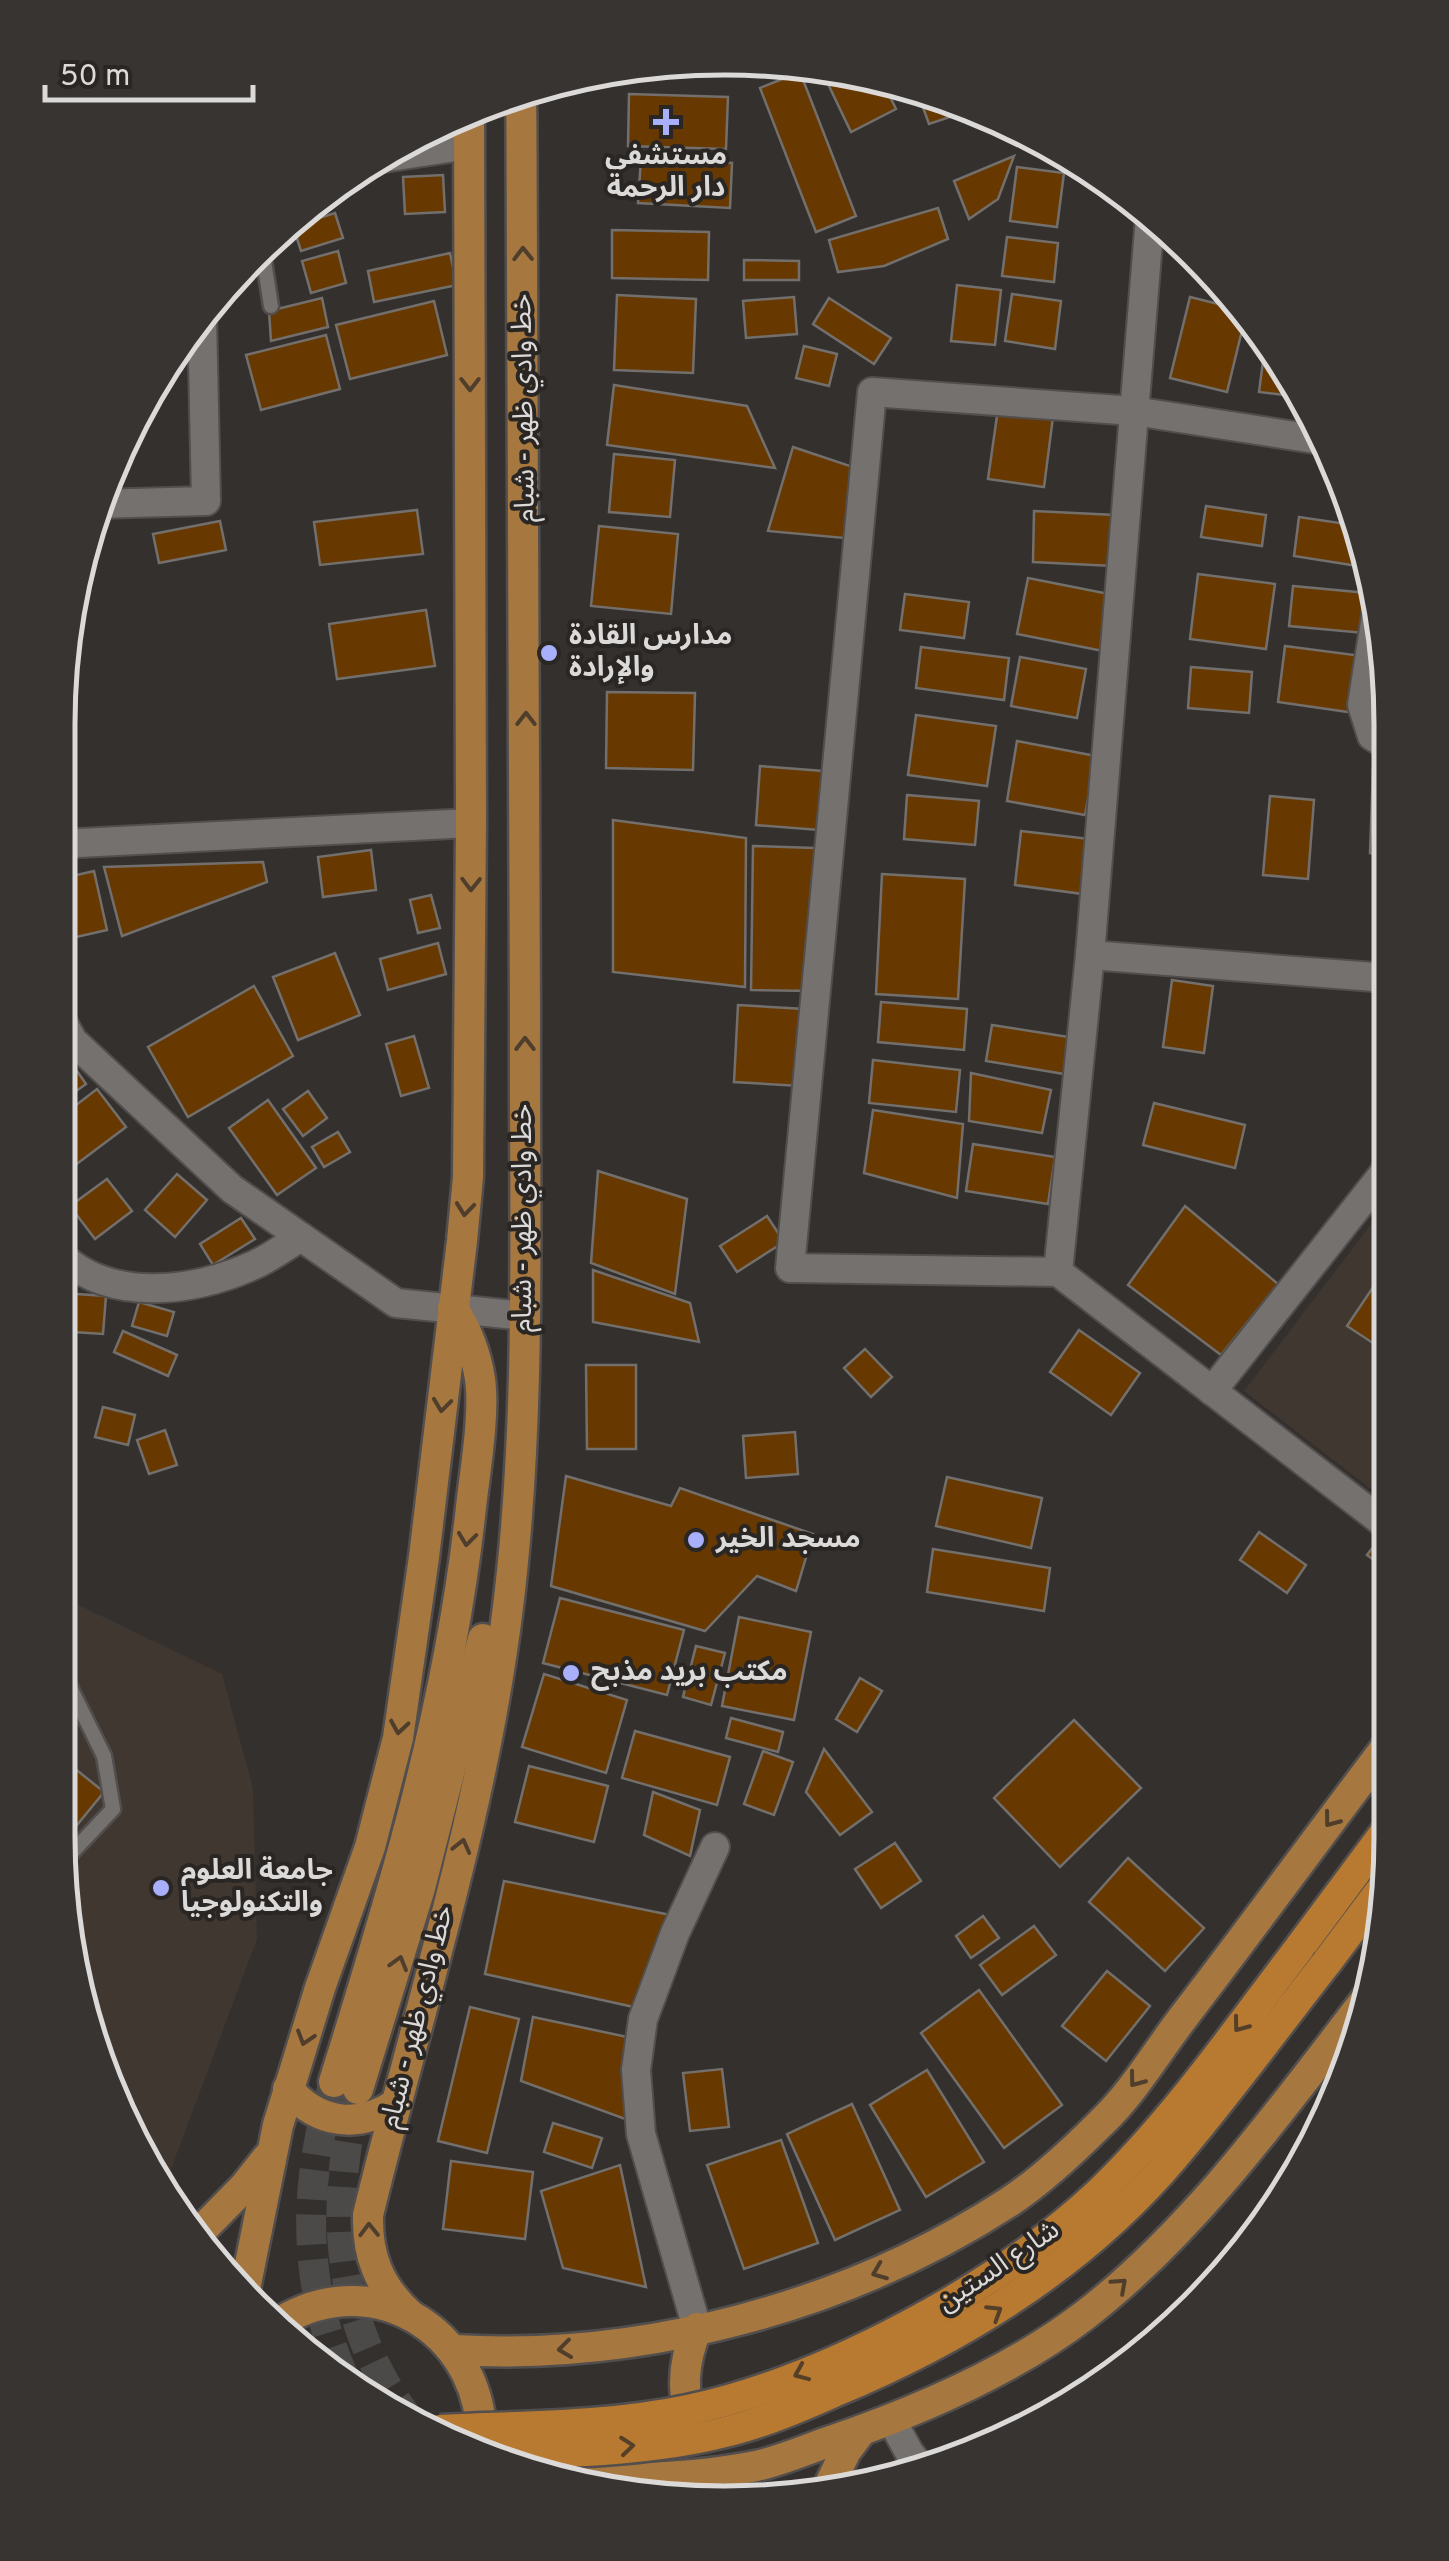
<svg xmlns="http://www.w3.org/2000/svg" width="1449" height="2561" font-family="Overpass,'Noto Sans Arabic',sans-serif">
<rect width="100%" height="100%" fill="#33302e"/>
<g fill="#3f3730">
<polygon points="1388,1202 1389,1503 1244,1391"/>
<polygon points="58,1595 222,1674 253,1788 257,1939 165,2185 93,2050 58,1836"/>
</g>
<g fill="#673900" stroke="#726f6c" stroke-width="2.5">
<polygon points="681,59 715,60 718,70 600,79 599,72"/>
<polygon points="762,62 797,63 766,73"/>
<polygon points="819,65 882,80 896,109 851,132"/>
<polygon points="800,72 856,216 816,232 760,88"/>
<polygon points="916,88 939,93 974,109 929,124"/>
<polygon points="629,94 728,97 726,149 628,146"/>
<polygon points="1014,156 998,199 969,219 954,181"/>
<polygon points="641,158 732,163 730,208 638,203"/>
<polygon points="1017,167 1064,173 1057,227 1010,221"/>
<polygon points="443,175 445,212 405,214 403,177"/>
<polygon points="938,208 948,239 884,266 838,272 829,240"/>
<polygon points="335,213 343,238 301,251 293,226"/>
<polygon points="612,230 709,232 708,280 612,278"/>
<polygon points="1007,237 1058,243 1054,282 1002,276"/>
<polygon points="338,251 346,283 311,293 302,261"/>
<polygon points="450,253 457,285 374,302 368,271"/>
<polygon points="744,260 799,261 799,280 744,280"/>
<polygon points="957,285 1001,290 995,345 951,341"/>
<polygon points="1012,294 1061,301 1055,349 1005,341"/>
<polygon points="617,295 696,299 693,373 614,370"/>
<polygon points="794,297 797,334 746,338 743,301"/>
<polygon points="1190,297 1243,310 1246,314 1227,392 1170,378"/>
<polygon points="322,298 328,327 271,341 269,311"/>
<polygon points="829,298 891,338 874,364 813,324"/>
<polygon points="434,301 447,355 350,379 336,325"/>
<polygon points="326,335 340,389 261,410 246,355"/>
<polygon points="1266,338 1279,354 1301,397 1259,392"/>
<polygon points="804,346 837,354 829,386 796,378"/>
<polygon points="614,385 747,406 775,468 607,445"/>
<polygon points="998,409 1053,417 1044,487 988,479"/>
<polygon points="793,447 859,469 844,538 768,531"/>
<polygon points="614,454 675,460 670,517 609,512"/>
<polygon points="1206,506 1266,515 1262,546 1201,537"/>
<polygon points="417,510 423,554 320,565 314,522"/>
<polygon points="1034,511 1115,515 1113,566 1033,562"/>
<polygon points="1299,517 1360,526 1366,552 1364,567 1294,556"/>
<polygon points="220,521 226,550 159,563 153,534"/>
<polygon points="599,526 678,534 671,614 591,606"/>
<polygon points="1198,574 1275,584 1266,649 1190,639"/>
<polygon points="1028,578 1114,595 1103,651 1017,634"/>
<polygon points="1293,586 1367,593 1364,633 1289,626"/>
<polygon points="905,594 969,602 964,638 900,630"/>
<polygon points="426,610 435,666 337,679 329,624"/>
<polygon points="1285,646 1362,656 1355,713 1278,702"/>
<polygon points="921,647 1009,658 1004,700 916,688"/>
<polygon points="1020,657 1086,669 1077,718 1011,706"/>
<polygon points="1191,667 1252,672 1249,713 1188,708"/>
<polygon points="607,692 695,693 693,770 606,768"/>
<polygon points="916,715 996,726 987,786 908,775"/>
<polygon points="1017,741 1096,756 1085,815 1007,801"/>
<polygon points="760,766 823,771 819,830 756,825"/>
<polygon points="1373,768 1386,769 1387,854 1370,853"/>
<polygon points="907,795 979,801 975,845 904,839"/>
<polygon points="1270,796 1314,800 1308,879 1263,875"/>
<polygon points="613,820 746,838 745,987 613,972"/>
<polygon points="1021,831 1090,839 1083,894 1015,885"/>
<polygon points="753,846 815,848 813,991 751,990"/>
<polygon points="371,850 376,890 323,897 318,857"/>
<polygon points="263,862 267,882 122,936 104,867"/>
<polygon points="94,871 107,930 63,940 59,922 59,879"/>
<polygon points="882,874 965,879 958,999 876,994"/>
<polygon points="431,895 440,928 418,933 410,900"/>
<polygon points="438,943 446,974 388,990 380,959"/>
<polygon points="335,953 360,1015 298,1040 273,977"/>
<polygon points="1172,980 1213,986 1204,1053 1163,1047"/>
<polygon points="254,986 293,1056 188,1117 148,1047"/>
<polygon points="1387,989 1387,1028 1374,1023"/>
<polygon points="881,1002 967,1009 964,1050 878,1042"/>
<polygon points="738,1005 804,1009 800,1086 734,1082"/>
<polygon points="992,1025 1075,1038 1070,1075 986,1061"/>
<polygon points="414,1036 429,1088 401,1096 386,1044"/>
<polygon points="68,1058 86,1084 58,1104 58,1064"/>
<polygon points="873,1060 960,1070 956,1112 869,1103"/>
<polygon points="971,1073 1051,1090 1042,1133 969,1121"/>
<polygon points="97,1089 126,1127 58,1178 58,1119"/>
<polygon points="308,1091 327,1118 303,1136 283,1109"/>
<polygon points="268,1100 316,1168 277,1195 229,1128"/>
<polygon points="1154,1103 1245,1125 1235,1168 1143,1145"/>
<polygon points="873,1110 963,1124 957,1198 864,1173"/>
<polygon points="338,1132 350,1152 324,1167 312,1147"/>
<polygon points="973,1144 1055,1157 1048,1204 966,1191"/>
<polygon points="598,1171 687,1199 675,1294 591,1263"/>
<polygon points="177,1174 207,1200 175,1237 145,1210"/>
<polygon points="107,1179 132,1211 95,1239 70,1206"/>
<polygon points="1185,1206 1278,1284 1221,1355 1128,1285"/>
<polygon points="767,1216 784,1242 737,1272 720,1246"/>
<polygon points="241,1218 255,1239 213,1265 200,1244"/>
<polygon points="1388,1265 1388,1353 1347,1326"/>
<polygon points="593,1270 690,1303 699,1342 593,1322"/>
<polygon points="61,1293 106,1296 103,1334 58,1331"/>
<polygon points="139,1302 174,1312 167,1336 132,1326"/>
<polygon points="1079,1330 1140,1373 1111,1415 1050,1372"/>
<polygon points="123,1331 177,1355 168,1376 114,1352"/>
<polygon points="865,1349 892,1377 871,1397 844,1368"/>
<polygon points="586,1365 636,1365 636,1449 587,1449"/>
<polygon points="103,1407 135,1415 128,1445 95,1437"/>
<polygon points="165,1430 177,1465 149,1474 137,1440"/>
<polygon points="795,1432 798,1474 746,1478 743,1436"/>
<polygon points="566,1476 671,1506 680,1488 813,1534 796,1591 757,1576 705,1631 551,1586"/>
<polygon points="947,1477 1042,1498 1031,1548 936,1526"/>
<polygon points="1388,1528 1389,1529 1389,1571 1367,1555"/>
<polygon points="1259,1532 1306,1565 1287,1593 1240,1560"/>
<polygon points="933,1549 1050,1568 1044,1611 927,1592"/>
<polygon points="560,1598 684,1630 667,1695 543,1663"/>
<polygon points="739,1617 811,1632 794,1720 722,1706"/>
<polygon points="696,1646 725,1653 711,1705 683,1697"/>
<polygon points="544,1674 627,1700 606,1773 522,1747"/>
<polygon points="860,1678 882,1691 857,1732 836,1719"/>
<polygon points="731,1718 783,1732 778,1752 726,1738"/>
<polygon points="1074,1720 1141,1788 1060,1867 994,1798"/>
<polygon points="635,1731 730,1757 717,1805 622,1778"/>
<polygon points="824,1749 872,1812 840,1835 806,1792"/>
<polygon points="763,1751 793,1762 774,1815 744,1804"/>
<polygon points="58,1755 104,1792 59,1847 58,1837"/>
<polygon points="529,1766 608,1786 594,1842 515,1822"/>
<polygon points="653,1792 700,1810 690,1856 644,1835"/>
<polygon points="895,1843 921,1881 881,1908 855,1869"/>
<polygon points="1128,1858 1204,1928 1165,1971 1089,1902"/>
<polygon points="504,1881 675,1916 638,2008 485,1974"/>
<polygon points="983,1916 999,1938 971,1958 956,1936"/>
<polygon points="1034,1926 1056,1955 1002,1995 980,1965"/>
<polygon points="1107,1971 1150,2006 1106,2061 1062,2026"/>
<polygon points="979,1990 1062,2105 1004,2148 921,2033"/>
<polygon points="470,2007 519,2019 487,2153 438,2141"/>
<polygon points="533,2017 632,2038 628,2120 521,2081"/>
<polygon points="722,2069 729,2127 690,2131 683,2073"/>
<polygon points="927,2070 984,2162 926,2197 870,2105"/>
<polygon points="852,2104 900,2210 835,2240 787,2134"/>
<polygon points="553,2123 602,2138 592,2168 544,2152"/>
<polygon points="781,2140 818,2243 744,2269 707,2165"/>
<polygon points="451,2161 533,2172 525,2239 443,2229"/>
<polygon points="620,2165 646,2287 563,2268 541,2191"/>
</g>
<g fill="none" stroke-linecap="round" stroke-linejoin="round">
<g stroke="#4c4a48" stroke-width="30" stroke-dasharray="30 15" stroke-linecap="butt">
<path d="M334 2082C302 2185 301 2288 348 2386"/>
<path d="M356 2098C330 2209 335 2319 405 2414"/>
</g>
<g stroke="#514e4d" stroke-width="19">
<g id="service">
<polyline points="262,248 271,306"/>
<polyline points="58,1663 104,1756 113,1809 62,1863"/>
</g>
</g>
<g stroke="#514e4d" stroke-width="32">
<g id="minor">
<polyline points="377,159 469,145"/>
<polyline points="1150,217 1090,955 1058,1272 1389,1527"/>
<polyline points="96,504 206,501 202,315"/>
<polyline points="1378,603 1362,705 1372,736 1386,744"/>
<polyline points="59,844 471,823"/>
<polyline points="1090,955 1387,978"/>
<polyline points="58,1014 73,1041 232,1189 396,1303 525,1316"/>
<path d="M58 1253C110 1304 194 1292 254 1265 270 1258 286 1246 301 1237"/>
<polyline points="1058,1272 790,1268 872,392 1134,411 1321,440"/>
<polyline points="1212,1391 1388,1168"/>
<polyline points="697,2328 641,2134 636,2070 643,2019 675,1933 715,1847"/>
<polyline points="892,2421 909,2452 920,2467"/>
</g>
</g>
<g stroke="#514e4d" stroke-width="35">
<g id="primary">
<path d="M334 2082C393 1893 450 1705 471 1507 475 1471 485 1414 480 1379 476 1353 467 1330 453 1308"/>
<path d="M288 2089C318 2124 358 2129 396 2104"/>
<polyline points="358,2089 420,1888 483,1639"/>
<polyline points="193,2239 244,2187 267,2158"/>
<polyline points="245,2289 278,2125 320,1988 370,1847 398,1738 424,1557 462,1241 468,1177 471,823 469,112"/>
<path d="M409 2314C379 2286 367 2256 368 2215 417 2014 483 1813 508 1607 532 1412 524 1213 525 1017 526 708 525 400 521 92"/>
<path d="M280 2322C378 2262 489 2338 481 2449"/>
<path d="M454 2350C644 2361 849 2306 1009 2202 1041 2181 1074 2150 1101 2123 1133 2093 1158 2050 1185 2015 1254 1925 1321 1833 1390 1742"/>
<path d="M696 2431C679 2396 683 2362 697 2328"/>
<path d="M544 2478C615 2479 687 2480 756 2466 780 2461 805 2450 828 2442 916 2412 1011 2372 1085 2315 1195 2230 1283 2107 1367 1998"/>
<polyline points="828,2488 846,2451 861,2431"/>
</g>
</g>
<g stroke="#514e4d" stroke-width="35">
<g id="trunk">
<polyline points="1300,1947 1390,1826"/>
<polyline points="1327,1962 1390,1878"/>
</g>
</g>
<use href="#service" stroke="#75716e" stroke-width="14"/>
<use href="#minor" stroke="#75716e" stroke-width="28"/>
<use href="#primary" stroke="#a77740" stroke-width="30"/>
<use href="#trunk" stroke="#b87931" stroke-width="30"/>
<g stroke="#514e4d" stroke-width="35" stroke-linecap="butt">
<g id="trunk-bridge">
<path d="M440 2430C523 2426 607 2427 688 2410 824 2381 998 2288 1099 2193 1175 2120 1236 2031 1300 1947"/>
<path d="M495 2455C569 2452 648 2451 721 2433 760 2424 798 2408 834 2392 962 2339 1082 2265 1173 2158 1227 2095 1276 2027 1327 1962"/>
</g>
</g>
<use href="#trunk-bridge" stroke="#b87931" stroke-width="30"/>
</g>
<defs><path id="oneway-chevron" d="M-2-3.5L2.5 0L-2 3.5" fill="none" stroke-width="1.6" stroke-linecap="round" stroke-linejoin="round" transform="scale(2.5)"/></defs>
<g stroke="#4f3e2c">
<use href="#oneway-chevron" transform="translate(523 254) rotate(-91)"/>
<use href="#oneway-chevron" transform="translate(470 384) rotate(90)"/>
<use href="#oneway-chevron" transform="translate(526 719) rotate(-90)"/>
<use href="#oneway-chevron" transform="translate(471 884) rotate(91)"/>
<use href="#oneway-chevron" transform="translate(525 1044) rotate(-90)"/>
<use href="#oneway-chevron" transform="translate(465 1209) rotate(96)"/>
<use href="#oneway-chevron" transform="translate(442 1405) rotate(97)"/>
<use href="#oneway-chevron" transform="translate(467 1539) rotate(97)"/>
<use href="#oneway-chevron" transform="translate(399 1727) rotate(99)"/>
<use href="#oneway-chevron" transform="translate(1331 1820) rotate(127)"/>
<use href="#oneway-chevron" transform="translate(462 1846) rotate(-76)"/>
<use href="#oneway-chevron" transform="translate(399 1963) rotate(-74)"/>
<use href="#oneway-chevron" transform="translate(305 2038) rotate(107)"/>
<use href="#oneway-chevron" transform="translate(1136 2080) rotate(127)"/>
<use href="#oneway-chevron" transform="translate(369 2230) rotate(-91)"/>
<use href="#oneway-chevron" transform="translate(879 2272) rotate(158)"/>
<use href="#oneway-chevron" transform="translate(1120 2285) rotate(-42)"/>
<use href="#oneway-chevron" transform="translate(565 2349) rotate(173)"/>
</g>
<g stroke="#543f28">
<use href="#oneway-chevron" transform="translate(1240 2025) rotate(127)"/>
<use href="#oneway-chevron" transform="translate(995 2312) rotate(-32)"/>
<use href="#oneway-chevron" transform="translate(801 2373) rotate(157)"/>
<use href="#oneway-chevron" transform="translate(627 2446) rotate(-6)"/>
</g>
<g fill="#a8b0fc" stroke="#292624" stroke-width="4">
<path d="M661 107h10v10h10v10h-10v10h-10v-10h-10v-10h10z"/>
<circle cx="549" cy="653" r="10"/>
<circle cx="696" cy="1540" r="10"/>
<circle cx="571" cy="1673" r="10"/>
<circle cx="161" cy="1888" r="10"/>
</g>
<g text-anchor="middle" dominant-baseline="central" stroke-width="8" stroke-linejoin="round" paint-order="stroke">
<g font-size="28" font-weight="bold" fill="#dcdad9" stroke="#292624" text-anchor="start">
<text x="666" y="157" text-anchor="middle">مستشفى<tspan x="666" dy="32">دار الرحمة</tspan></text>
<text x="569" y="637">مدارس القادة<tspan x="569" dy="32">والإرادة</tspan></text>
<text x="716" y="1540">مسجد الخير</text>
<text x="591" y="1673">مكتب بريد مذبح</text>
<text x="181" y="1872">جامعة العلوم<tspan x="181" dy="32">والتكنولوجيا</tspan></text>
</g>
<g font-size="28" fill="#dcdad9" stroke="#292624">
<text transform="translate(525 408) rotate(-91)">خط وادي ظهر - شبام</text>
<text transform="translate(524 1218) rotate(-90)">خط وادي ظهر - شبام</text>
<text transform="translate(418 2017) rotate(-76)">خط وادي ظهر - شبام</text>
<text transform="translate(999 2267) rotate(-34)">شارع الستين</text>
</g>
</g>
<path d="M0 0H1449V2561H0ZM724 75H725A649 649 0 0 1 1374 724V1837A649 649 0 0 1 725 2486H724A649 649 0 0 1 75 1837V724A649 649 0 0 1 724 75Z" fill="#373432" fill-rule="evenodd"/>
<path fill="none" stroke="#dcdad9" stroke-width="5" d="M724 75H725A649 649 0 0 1 1374 724V1837A649 649 0 0 1 725 2486H724A649 649 0 0 1 75 1837V724A649 649 0 0 1 724 75Z"/>
<path d="M45 85v15h208v-15" fill="none" stroke="#dcdad9" stroke-width="5"/>
<text x="60" y="85" font-size="30" fill="#dcdad9" stroke="#292624" stroke-width="8" paint-order="stroke">50 m</text>
</svg>
